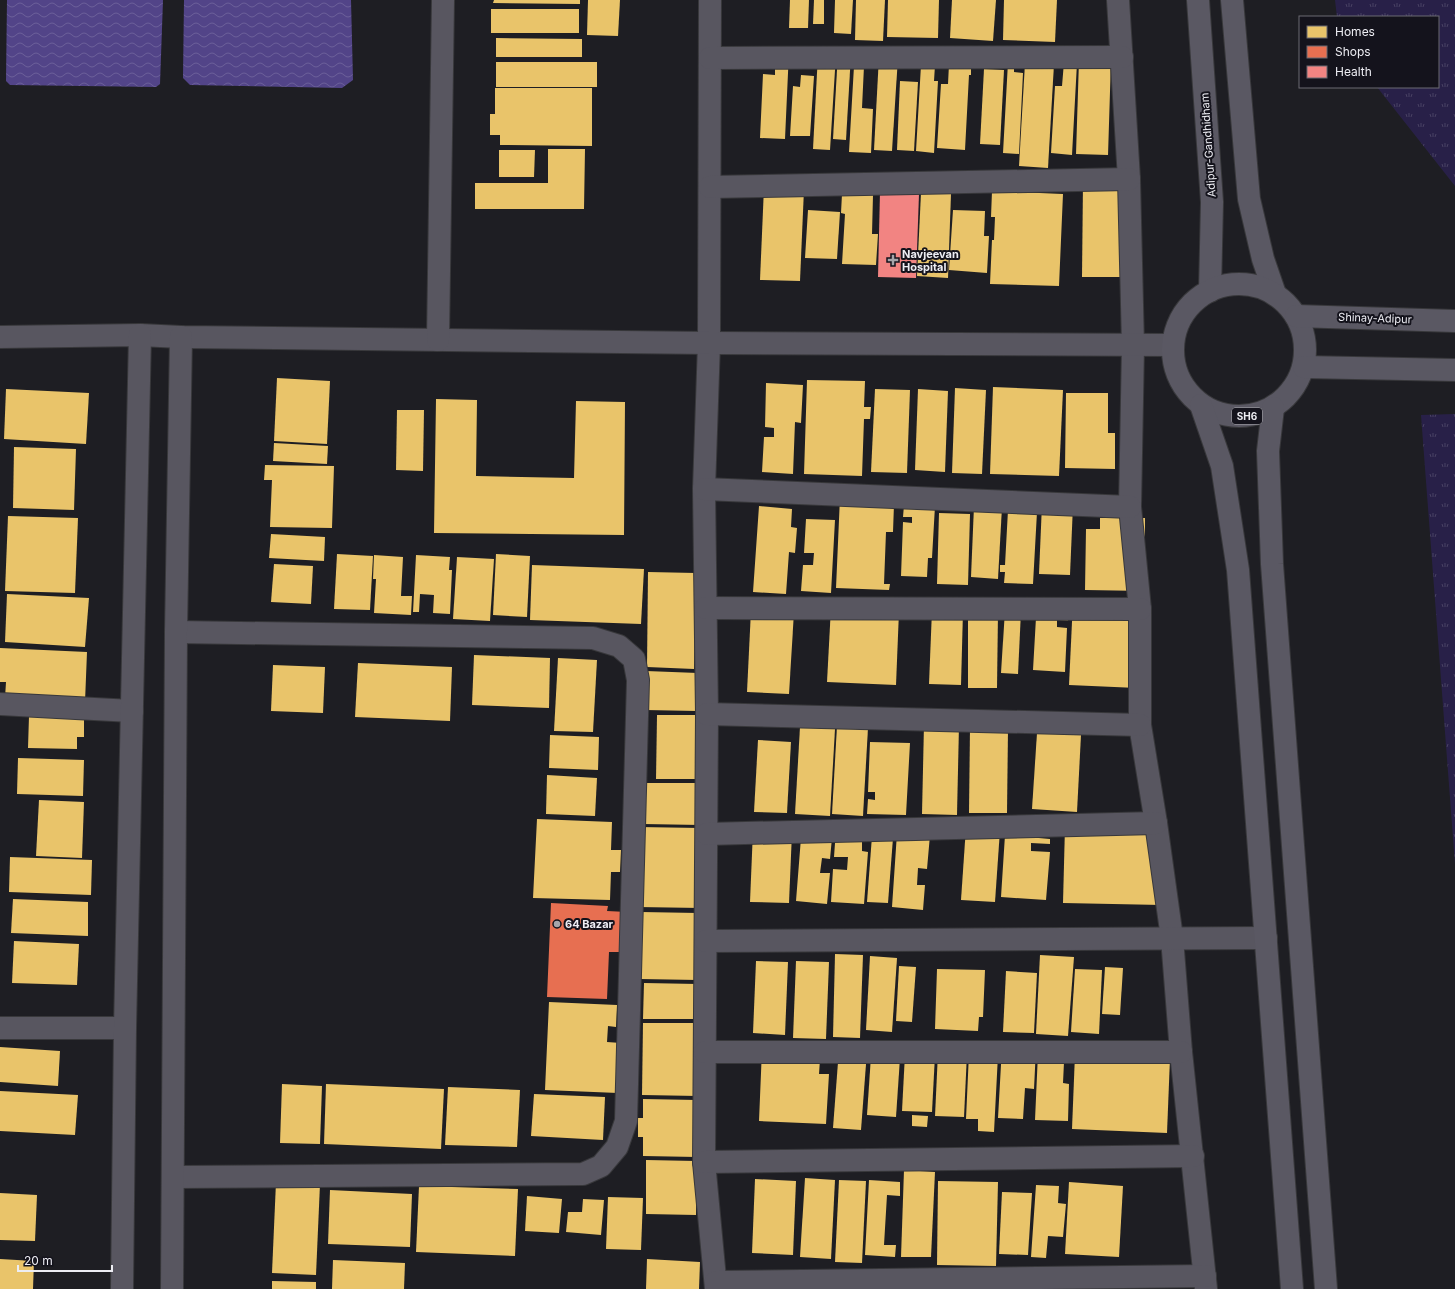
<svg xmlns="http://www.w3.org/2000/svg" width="1455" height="1289" font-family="Inter,sans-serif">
<defs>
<pattern id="grass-tufts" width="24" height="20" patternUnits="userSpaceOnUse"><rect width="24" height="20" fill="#282048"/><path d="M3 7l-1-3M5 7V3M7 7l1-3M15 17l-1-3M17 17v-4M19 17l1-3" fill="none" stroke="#484163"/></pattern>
<pattern id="water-waves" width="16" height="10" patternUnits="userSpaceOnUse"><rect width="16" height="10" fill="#524488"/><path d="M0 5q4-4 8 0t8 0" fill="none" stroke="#6b5f99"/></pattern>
</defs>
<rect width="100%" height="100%" fill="#1e1e23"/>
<g fill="url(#grass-tufts)">
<polygon points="1335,0 1455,0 1455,186 1377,87 1438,87 1438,17 1337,17"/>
<polygon points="1455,414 1455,864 1421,415"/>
</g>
<g fill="url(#water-waves)">
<polygon points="7,0 163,0 160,84 156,87 10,85 6,81"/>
<polygon points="184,0 351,0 353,80 342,88 190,85 183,78"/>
</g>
<g fill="#e9c46a">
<polygon points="494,0 580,0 580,4 493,3"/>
<polygon points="588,0 620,0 618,36 587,35"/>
<polygon points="790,0 809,0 808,28 789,28"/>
<polygon points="814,0 824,0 824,24 813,24"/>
<polygon points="835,0 853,0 851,34 834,33"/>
<polygon points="856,0 885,0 883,41 855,40"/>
<polygon points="888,0 939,0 938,38 887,37"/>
<polygon points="952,0 996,0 993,41 950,38"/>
<polygon points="1004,0 1057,0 1055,42 1003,40"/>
<rect x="491" y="9" width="88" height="24"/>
<polygon points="496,38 582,39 582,57 496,57"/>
<polygon points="789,51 785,139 760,138 763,74 775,75 775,62"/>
<polygon points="838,53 851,54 846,140 833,139"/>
<polygon points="818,54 836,54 830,150 813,149"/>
<polygon points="879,56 898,57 892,151 874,150"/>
<polygon points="1079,60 1111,60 1108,155 1076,154"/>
<rect x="496" y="62" width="101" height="25"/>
<polygon points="1008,62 1014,63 1014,72 1023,73 1019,154 1003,153"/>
<polygon points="1064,62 1077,63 1072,155 1051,153 1055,86 1062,86"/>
<polygon points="1025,63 1054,64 1048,168 1019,166"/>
<polygon points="949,64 969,65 969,68 971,69 971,75 969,75 965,150 937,148 941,84 948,84"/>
<polygon points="921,65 935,65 934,81 938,81 934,153 916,151"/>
<polygon points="854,66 864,66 862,108 873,109 871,153 849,152"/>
<polygon points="984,69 1004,70 1000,145 980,144"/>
<polygon points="801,75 814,76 810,136 790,136 793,86 800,87"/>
<polygon points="900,81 918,82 914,151 897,150"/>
<polygon points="495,88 592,88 592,146 500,145 500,135 490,135 490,114 495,114"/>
<polygon points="548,149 585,149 584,209 475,209 475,183 548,183"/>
<polygon points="499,150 535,150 534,177 499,177"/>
<polygon points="1083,182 1122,183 1121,277 1082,277"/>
<polygon points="764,187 804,189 800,281 760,280"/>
<polygon points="992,191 1063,194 1059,286 990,284 992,240 994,240 995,217 991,217"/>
<polygon points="921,193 951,194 948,278 917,276"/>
<polygon points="842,194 873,195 872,234 878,234 876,265 842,264 845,214 841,213"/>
<polygon points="808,210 840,212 837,259 805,258"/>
<polygon points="953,210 985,211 984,236 989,236 987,273 949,270"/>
<polygon points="277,378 330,381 327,444 274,441"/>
<polygon points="807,380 865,381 864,407 871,407 870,419 864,419 862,476 804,474"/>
<polygon points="766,383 803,385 801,423 795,422 793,474 762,472 764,437 774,437 774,428 765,427"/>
<polygon points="993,387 1063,390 1059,476 990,474"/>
<polygon points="955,388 986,390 982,474 952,473"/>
<polygon points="6,389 89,393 86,444 4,439"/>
<polygon points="875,389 910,390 907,473 871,472"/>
<polygon points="918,389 948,391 945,472 915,470"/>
<polygon points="1066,393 1108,393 1108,433 1115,433 1115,469 1065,468"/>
<polygon points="436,399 477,400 476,476 574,478 576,401 625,402 624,535 434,533"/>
<polygon points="397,410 424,410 423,471 396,470"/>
<polygon points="274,443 328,446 327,464 273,461"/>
<polygon points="14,447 76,449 74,510 13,508"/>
<polygon points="265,465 334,466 332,528 270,527 272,480 264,480"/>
<polygon points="840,497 894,504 893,532 886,532 884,584 890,584 889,590 836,588"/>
<polygon points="1042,504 1073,505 1070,575 1039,574"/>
<polygon points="904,505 935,506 932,558 928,558 927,577 901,576 903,522 912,523 912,517 903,517"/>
<polygon points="759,506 792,509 791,527 797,528 795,553 789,552 786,594 753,592"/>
<polygon points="974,506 1002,507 998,579 971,577"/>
<polygon points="1008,510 1037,512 1033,584 1004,583 1005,572 1000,572 1000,565 1005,565"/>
<polygon points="939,513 970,514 968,585 937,584"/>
<polygon points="8,516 78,518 75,593 5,591"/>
<polygon points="1100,518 1145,518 1145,543 1142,543 1145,591 1085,590 1086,529 1100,529"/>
<polygon points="806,519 835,520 831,593 801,591 803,565 813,565 814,553 804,553"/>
<polygon points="271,534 325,537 324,561 269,558"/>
<polygon points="337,554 373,556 370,610 334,609"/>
<polygon points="496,554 530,556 527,617 493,615"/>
<polygon points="374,555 403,557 401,596 412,596 411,615 374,613 376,579 373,579"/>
<polygon points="416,555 450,557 449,570 452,570 450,614 433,613 434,595 420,594 419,612 413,612"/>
<polygon points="457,557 494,559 490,621 453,619"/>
<polygon points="274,564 313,566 311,604 271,602"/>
<polygon points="532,565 644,569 641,624 530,620"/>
<polygon points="648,572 696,573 694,669 647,667"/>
<polygon points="7,594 89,598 85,647 5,642"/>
<polygon points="1037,600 1069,602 1068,621 1057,620 1057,627 1067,628 1065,672 1033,670"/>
<polygon points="1073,601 1143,604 1137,688 1069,685"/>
<polygon points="831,607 899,611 896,685 827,682"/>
<polygon points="751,610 794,612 789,694 747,692"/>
<polygon points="932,610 963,611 961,685 929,684"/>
<polygon points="1005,610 1021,611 1018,674 1001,673"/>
<polygon points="968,612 998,612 997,688 968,688"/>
<polygon points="0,648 87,652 85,702 5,698 6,682 0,682"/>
<polygon points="474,655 550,658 549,708 472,705"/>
<polygon points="558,658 597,660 593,732 554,731"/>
<polygon points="358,663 452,667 450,721 355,717"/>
<polygon points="273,665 325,667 323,713 271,711"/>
<polygon points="646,671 698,673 697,711 645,710"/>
<polygon points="657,715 696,715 695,779 656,779"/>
<polygon points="29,716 84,718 84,737 77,737 77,749 28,748"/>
<polygon points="924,724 959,725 957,815 922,814"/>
<polygon points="837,726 868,728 863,816 832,814"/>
<polygon points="800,727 835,729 830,816 795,814"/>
<polygon points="970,728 1008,729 1007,813 969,813"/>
<polygon points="1037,733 1081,735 1077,812 1032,809"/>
<polygon points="550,735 599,737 598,770 549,768"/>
<polygon points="758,740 791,742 787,813 754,812"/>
<polygon points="870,742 910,743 906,815 867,814 868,799 875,800 875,792 868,792"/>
<polygon points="18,758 84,760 83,796 17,794"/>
<polygon points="547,775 597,778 595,816 546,814"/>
<polygon points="644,783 701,783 701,825 643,824"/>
<polygon points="39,800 84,802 82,858 36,856"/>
<polygon points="537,819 612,822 611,850 621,850 620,872 611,872 610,900 533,898"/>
<polygon points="802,825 833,827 830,859 822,858 820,873 830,873 827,904 796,901"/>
<polygon points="1065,826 1164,828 1162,905 1063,903"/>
<polygon points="638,827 701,828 701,908 637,907"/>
<polygon points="966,827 1000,830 995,902 961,900"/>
<polygon points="836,829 862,839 862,851 868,852 864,904 831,902 833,869 847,870 848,857 834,857"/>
<polygon points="753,830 792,832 789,903 750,902"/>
<polygon points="897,833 930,835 927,869 918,868 917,885 925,885 923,910 892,907"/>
<polygon points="1005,835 1050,839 1050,844 1031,843 1031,851 1050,852 1046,900 1001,897"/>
<polygon points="872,836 893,838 888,903 867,902"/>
<polygon points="10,857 92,860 91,895 9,892"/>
<polygon points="13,899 88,902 88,936 11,933"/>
<polygon points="641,912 698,913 698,980 640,979"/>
<polygon points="14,941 79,944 77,985 12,983"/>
<polygon points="835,954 863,955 860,1038 833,1037"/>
<polygon points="1040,955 1074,957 1068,1036 1036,1034"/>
<polygon points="870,956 897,958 892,1032 866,1030"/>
<polygon points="756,961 788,962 785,1035 753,1033"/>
<polygon points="796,961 829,962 826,1039 793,1038"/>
<polygon points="899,966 916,967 912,1022 896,1021"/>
<polygon points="1105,967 1123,968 1120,1015 1102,1014"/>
<polygon points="937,969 985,970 983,1017 979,1017 978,1031 935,1029"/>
<polygon points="1075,969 1102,970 1099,1034 1071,1032"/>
<polygon points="1006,971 1037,973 1034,1033 1003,1032"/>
<polygon points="644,983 698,984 697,1019 643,1019"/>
<polygon points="549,1002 617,1005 616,1027 608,1026 607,1042 621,1043 618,1093 545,1090"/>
<polygon points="643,1023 699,1023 698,1096 642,1095"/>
<polygon points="0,1047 60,1051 58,1086 0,1082"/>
<polygon points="1002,1047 1036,1048 1034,1089 1025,1088 1023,1119 998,1118"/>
<polygon points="762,1049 820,1059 819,1074 829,1074 826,1124 759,1121"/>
<polygon points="839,1049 867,1051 861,1130 833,1128"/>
<polygon points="938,1052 967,1053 964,1117 935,1116"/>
<polygon points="969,1053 998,1055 994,1132 978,1131 978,1119 966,1119"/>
<polygon points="1038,1053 1064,1062 1063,1083 1069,1084 1068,1121 1035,1120"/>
<polygon points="905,1054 935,1055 932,1112 902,1111"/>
<polygon points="1075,1054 1170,1058 1167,1133 1072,1129"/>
<polygon points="871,1056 900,1058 896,1117 867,1115"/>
<polygon points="282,1084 322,1086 320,1144 280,1143"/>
<polygon points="326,1084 444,1089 441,1149 324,1144"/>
<polygon points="448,1087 520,1090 517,1147 445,1145"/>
<polygon points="0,1091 78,1095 75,1135 0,1131"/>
<polygon points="534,1094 605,1097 603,1140 531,1136"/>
<polygon points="643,1099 697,1100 697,1157 643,1156 643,1137 638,1137 638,1118 643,1118"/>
<polygon points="912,1115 928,1116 927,1127 912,1126"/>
<polygon points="646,1160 696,1161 696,1215 646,1214"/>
<polygon points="904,1170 935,1172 931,1257 901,1257"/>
<polygon points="805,1178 835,1180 831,1259 800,1257"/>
<polygon points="755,1179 796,1181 793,1255 752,1253"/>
<polygon points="839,1180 866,1181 862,1263 835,1262"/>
<polygon points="869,1180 900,1182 900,1196 887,1195 884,1245 896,1245 895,1257 865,1255"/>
<polygon points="938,1181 998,1182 996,1266 937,1265"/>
<polygon points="276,1182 320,1184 316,1275 272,1273"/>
<polygon points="1069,1182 1123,1186 1119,1257 1065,1254"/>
<polygon points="1036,1185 1059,1186 1058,1203 1066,1204 1063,1237 1048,1236 1046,1258 1031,1257"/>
<polygon points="419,1186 518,1189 515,1256 416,1252"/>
<polygon points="330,1190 412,1194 410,1247 328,1244"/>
<polygon points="1002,1192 1032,1193 1028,1255 999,1254"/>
<polygon points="0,1193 37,1195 35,1241 0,1240"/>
<polygon points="527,1196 562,1199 559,1233 525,1231"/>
<polygon points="608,1197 643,1198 641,1250 606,1249"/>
<polygon points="583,1199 604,1200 601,1235 566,1232 568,1212 582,1212"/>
<polygon points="0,1259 34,1261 33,1289 0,1289"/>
<polygon points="647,1259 700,1262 699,1289 646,1289"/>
<polygon points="333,1260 405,1263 404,1289 332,1289"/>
<polygon points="272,1281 316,1282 316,1289 272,1289"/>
</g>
<polygon fill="#e76f51" points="551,903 608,906 607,911 627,912 625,952 609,952 607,999 547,997"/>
<polygon fill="#f28482" points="880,192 919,194 916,278 878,277"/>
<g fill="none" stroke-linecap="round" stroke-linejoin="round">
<g stroke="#38383b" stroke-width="24">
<g id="minor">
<polyline points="710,0 709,343 704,489 707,714 704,1162 716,1289"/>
<polyline points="1118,0 1129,179 1133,346 1130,507 1140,609 1140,725 1156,823 1172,938 1181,1052 1206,1289"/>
<polyline points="710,58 1122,57"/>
<polyline points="710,187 1129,179"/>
<polyline points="0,337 140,335 181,337 709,343 1173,345"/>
<polyline points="438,340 443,0"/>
<polyline points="704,489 1130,507"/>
<polyline points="706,608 1140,609"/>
<polyline points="0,704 132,711"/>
<polyline points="707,714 1140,725"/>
<polyline points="707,834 1156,823"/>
<polyline points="706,941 1266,938"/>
<polyline points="0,1028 125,1028"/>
<polyline points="705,1052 1181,1052"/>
<polyline points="704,1162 1193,1156"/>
<polyline points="173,1177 583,1174 601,1166 617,1147 626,1121 638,680 634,659 619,646 593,638 176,632"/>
<polyline points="716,1282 1205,1276"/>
<polyline points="122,1289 125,1028 140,335"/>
<polyline points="172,1289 176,632 181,337"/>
</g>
</g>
<g stroke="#38383b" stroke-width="24">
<g id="major">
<polyline points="1198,0 1212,202 1210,291"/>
<polyline points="1232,0 1249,199 1263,259 1275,294"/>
<circle cx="1239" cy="350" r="66"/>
<polyline points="1296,316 1455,321"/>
<polyline points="1304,367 1455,370"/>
<polyline points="1201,405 1222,466 1238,570 1292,1289"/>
<polyline points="1273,408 1268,451 1272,564 1326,1289"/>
</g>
</g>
<use href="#minor" stroke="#585660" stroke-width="22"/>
<use href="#major" stroke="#5a5863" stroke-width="22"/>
</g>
<g fill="#a5a5aa" stroke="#14131c" stroke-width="1.5">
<path d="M891 254h4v4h4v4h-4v4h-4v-4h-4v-4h4z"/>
<circle cx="557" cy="924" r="4"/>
</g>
<g text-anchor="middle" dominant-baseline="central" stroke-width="4" stroke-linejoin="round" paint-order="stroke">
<rect fill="#14131c" stroke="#acacb2" stroke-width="1" x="1232" y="408" width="30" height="16" rx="3"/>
<g font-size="10" font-weight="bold" fill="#ededf3">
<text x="1247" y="416">SH6</text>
</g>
<g font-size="11" fill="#ededf3" stroke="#14131c">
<text transform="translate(1208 145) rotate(-94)">Adipur-Gandhidham</text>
<text transform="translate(1375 318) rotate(2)">Shinay-Adipur</text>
</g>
<g font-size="11" font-weight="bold" fill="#ededf3" stroke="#14131c" text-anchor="start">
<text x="902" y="254">Navjeevan<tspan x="902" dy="13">Hospital</tspan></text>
<text x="565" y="924">64 Bazar</text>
</g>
</g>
<rect x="1299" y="16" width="140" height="72" fill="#14131c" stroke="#6b6a72"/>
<rect x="1307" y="26" width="20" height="12" fill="#e9c46a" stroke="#6b6a72"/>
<text x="1335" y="36" font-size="12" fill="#ededf3">Homes</text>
<rect x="1307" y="46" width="20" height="12" fill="#e76f51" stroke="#6b6a72"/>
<text x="1335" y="56" font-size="12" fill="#ededf3">Shops</text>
<rect x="1307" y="66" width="20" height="12" fill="#f28482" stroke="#6b6a72"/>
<text x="1335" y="76" font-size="12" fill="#ededf3">Health</text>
<path d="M18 1265v6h94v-6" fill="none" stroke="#ededf3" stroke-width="2"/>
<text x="24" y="1265" font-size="12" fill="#ededf3" stroke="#14131c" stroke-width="3" paint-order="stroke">20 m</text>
</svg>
